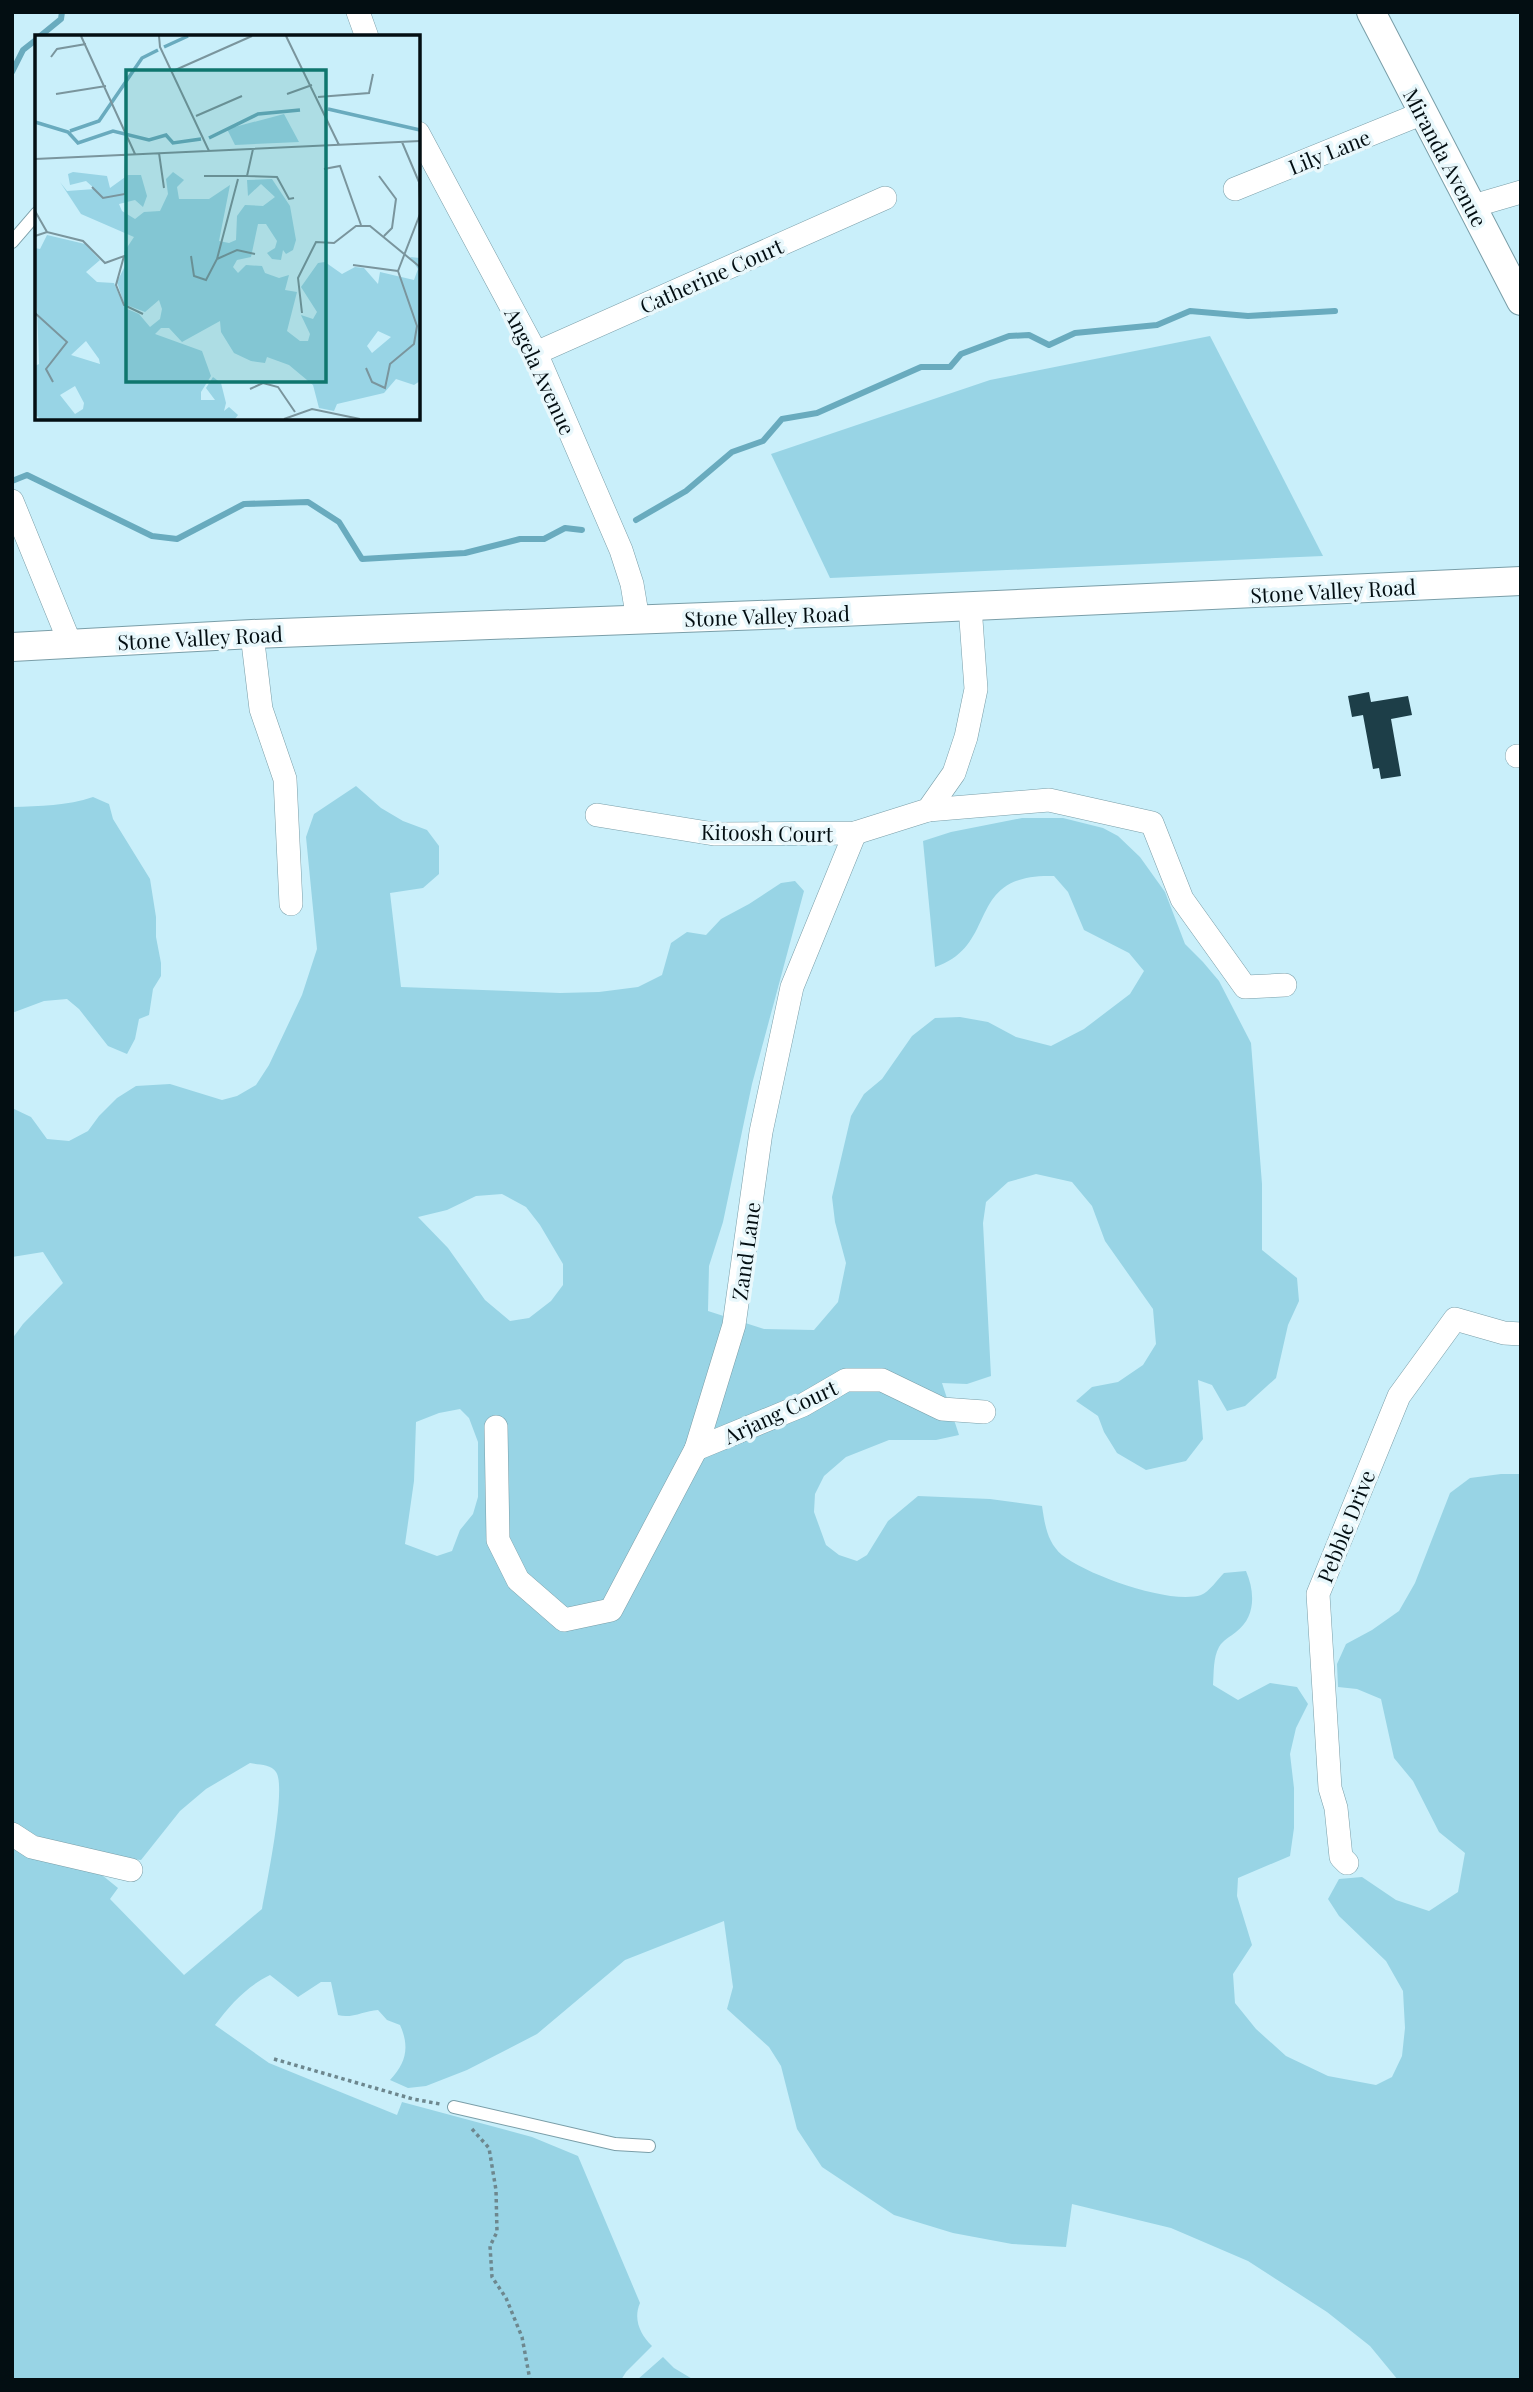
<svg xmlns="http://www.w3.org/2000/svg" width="1533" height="2392" font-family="'Playfair Display',serif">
<rect width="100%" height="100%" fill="#c9effa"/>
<g fill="#98d4e5" fill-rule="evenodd">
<polygon points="1210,336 1323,556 830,578 771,454 990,380"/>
<path d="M356 786 381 808 403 821 427 830 439 846V874L423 888 390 893 401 987 560 993 599 992 638 987 662 975 671 943 687 932 706 935 721 919 749 904 781 883 795 881 804 891 752 1084 723 1222 709 1266 708 1311 764 1329 814 1330 838 1302 846 1263 835 1222 832 1197 851 1116 864 1094 882 1079 912 1036 935 1018 960 1017 988 1022 1016 1037 1051 1046 1084 1029 1130 994 1144 971 1129 953 1084 930 1068 892 1054 876C963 873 1001 945 935 967L923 841 951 832 1022 818H1063L1103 828 1118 836 1140 857 1165 892 1185 944 1203 962 1219 981 1251 1043 1262 1184V1250L1297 1278 1299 1301 1288 1325 1276 1378 1245 1406 1227 1411 1212 1385 1198 1380 1203 1439 1186 1461 1146 1470 1117 1453 1104 1432 1098 1416 1076 1401 1092 1387 1118 1382 1143 1365 1156 1344 1153 1309 1105 1241 1092 1206 1072 1182 1036 1174 1008 1182 986 1202 983 1223 991 1376 967 1384 942 1383 959 1435 936 1440H889L846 1457 824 1476 815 1494 814 1512 826 1545 839 1555 857 1561 867 1555 888 1521 918 1496 990 1499 1042 1506C1045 1525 1047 1542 1062 1555 1087 1575 1170 1605 1201 1595 1209 1592 1218 1579 1224 1573L1246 1571C1255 1592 1256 1617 1236 1632 1230 1637 1223 1640 1219 1647 1213 1658 1214 1672 1213 1685L1238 1700 1270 1683 1297 1687 1308 1704 1296 1728 1290 1754 1294 1788V1828L1290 1856 1238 1878 1237 1896 1252 1945 1233 1974 1235 2003 1256 2029 1286 2056 1328 2076 1376 2085 1392 2077 1402 2056 1405 2028 1403 1991 1386 1961 1339 1916 1328 1899 1339 1879 1362 1877 1396 1900 1429 1911 1458 1892 1465 1853 1439 1832 1413 1781 1394 1758 1381 1699 1357 1689 1338 1687 1337 1664 1346 1644 1372 1630 1399 1611 1415 1583 1450 1493 1470 1478 1501 1474H1521V2380H1398L1370 2346 1327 2312 1248 2261 1171 2228 1072 2204 1066 2247 1012 2244 953 2233 894 2215 822 2167 797 2129 781 2066 769 2047 727 2009 733 1987 724 1921 625 1960 537 2034 467 2070 426 2086 408 2088 390 2080C406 2063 410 2047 400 2025L387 2020 378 2010C364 2011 351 2019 338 2015L331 1982H321L298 1997 270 1975C246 1987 231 2004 215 2025L269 2063 397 2115 402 2102 532 2137 578 2156 640 2303C633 2319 640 2334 652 2346L626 2372 621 2380H12V1844L97 1871 118 1888 110 1899 184 1975 262 1909C266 1886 287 1787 276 1772 271 1764 259 1765 250 1763L206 1789 180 1811 141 1860C105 1857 41 1844 12 1822V1339L23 1324 63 1283 43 1252 12 1257V1108L31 1117 47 1139 69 1141 88 1131 99 1116 117 1098 136 1086 170 1084 222 1100 237 1096 256 1085 269 1065 302 995 317 949 306 837 314 814ZM502 1194 526 1207 540 1225 563 1264V1285L551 1301 529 1318 510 1321 485 1300 448 1248 418 1217 447 1210 476 1196ZM460 1409 469 1418 478 1442V1497L473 1514 460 1530 452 1551 437 1556 405 1544 414 1481 416 1422 439 1413Z"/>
<path d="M93 797 109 804 113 819 150 879 156 917V937L161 963V976L153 989 149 1015 139 1019 135 1039 127 1054 108 1046 79 1009 67 999 44 1001 12 1013V807C40 806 67 806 93 797Z"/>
<polygon points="663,2357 674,2368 694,2380 637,2380"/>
</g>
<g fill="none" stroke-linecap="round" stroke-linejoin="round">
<g stroke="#69abbe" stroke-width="6">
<polyline points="39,37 61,19 62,12"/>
<polyline points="12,72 23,50 37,39"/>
<polyline points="12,481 27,475 152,536 177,539 244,504 308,502 339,522 362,559 465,553 520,539 544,539 565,528 582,530"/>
<polyline points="636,520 686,491 732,452 763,441 782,419 817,413 921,367 950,367 961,354 1009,336 1029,335 1049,345 1075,333 1157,325 1190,311 1248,316 1335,311"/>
</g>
</g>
<polygon fill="#1d3e48" points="1369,692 1371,702 1408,696 1412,715 1391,719 1401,776 1381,779 1379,768 1373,769 1363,715 1352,717 1348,696"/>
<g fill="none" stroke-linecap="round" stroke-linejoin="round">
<g stroke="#7a9ea8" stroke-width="14">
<g id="service">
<polyline points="12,242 37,213"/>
<polyline points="454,2107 615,2144 649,2146"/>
</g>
</g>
<g stroke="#7a9ea8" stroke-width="24">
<g id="minor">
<polyline points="358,12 367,37"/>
<polyline points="418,133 536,353 621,550 632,584 638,620"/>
<polyline points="1235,189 1423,113"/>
<polyline points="1473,206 1521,192"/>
<polyline points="536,353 885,198"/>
<polyline points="12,501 70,643"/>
<polyline points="252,634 261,709 285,779 291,904"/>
<polyline points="1517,756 1521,756"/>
<polyline points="928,810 1049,800 1152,823 1182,899 1245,987 1285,985"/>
<polyline points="597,815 714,834 855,833 928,810 954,773 966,737 976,689 970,606"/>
<polyline points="496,1427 498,1540 518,1580 564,1620 611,1610 696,1449 734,1325 761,1132 792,987 855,833"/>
<polyline points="696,1449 803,1405 846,1380 882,1380 942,1409 984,1412"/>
<polyline points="12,1834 32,1847 131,1870"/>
<polyline points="1347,1863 1341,1857 1336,1808 1330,1788 1318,1594 1399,1396 1455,1319 1504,1333 1521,1334"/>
</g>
</g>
<g stroke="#7a9ea8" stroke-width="30">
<g id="tertiary">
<polyline points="1371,12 1521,301"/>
<polyline points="12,647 252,634 841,612 1521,581"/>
</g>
</g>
<g stroke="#6d878e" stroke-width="3.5" stroke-dasharray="3.5 3.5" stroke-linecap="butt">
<polyline points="274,2059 413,2099 440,2104"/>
<polyline points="472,2129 489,2148 496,2190 497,2232 490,2246 492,2277 506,2298 522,2337 530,2380"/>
</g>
<use href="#service" stroke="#fff" stroke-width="12"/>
<use href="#minor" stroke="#fff" stroke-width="23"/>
<use href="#tertiary" stroke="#fff" stroke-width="28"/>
</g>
<g text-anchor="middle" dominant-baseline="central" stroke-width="7" stroke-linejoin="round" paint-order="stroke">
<g font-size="21" fill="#030e12" stroke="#e9f8fc">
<text transform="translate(1329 151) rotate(-22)">Lily Lane</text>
<text transform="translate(1446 157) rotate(62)">Miranda Avenue</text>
<text transform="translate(711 275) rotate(-24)">Catherine Court</text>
<text transform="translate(541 371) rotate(65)">Angela Avenue</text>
<text transform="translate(1333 590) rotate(-3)">Stone Valley Road</text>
<text transform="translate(767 615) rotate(-2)">Stone Valley Road</text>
<text transform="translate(200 637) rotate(-3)">Stone Valley Road</text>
<text transform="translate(767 832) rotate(1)">Kitoosh Court</text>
<text transform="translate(745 1251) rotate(-82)">Zand Lane</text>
<text transform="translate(780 1411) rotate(-25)">Arjang Court</text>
<text transform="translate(1345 1526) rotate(-68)">Pebble Drive</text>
</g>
</g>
<g transform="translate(35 35)">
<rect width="385" height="385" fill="#c9effa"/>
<path d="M249 79 264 107 200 110 192 94ZM38 137 72 141 75 153 93 140H106L112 161 108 172 100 165 84 169 87 176 100 184 109 177 125 176 133 159 131 144 138 137 149 145 142 152 144 164H174L195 150 184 206 194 208 201 205 202 181 210 170 228 171 240 162 226 149 213 161 212 145 237 144 255 171 261 205 258 215 251 219 248 215 246 225 237 224 232 218 240 213 242 206 231 189H223L216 222 202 225 198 232 203 238 211 230 227 231 230 238 244 243 254 240 250 255 262 257 252 296 265 306H273L275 299 266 280 278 284 282 277 266 252 283 228 290 227 307 239 320 232 329 233 343 249 345 237 379 245 383 234 375 222 385 223V346L379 350 361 344 349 358 302 369 299 376 284 373 278 350 254 330 232 322 230 328 216 326 199 318 186 297 185 286 147 307 134 293H126L120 299 167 316 176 341 166 357V365H180L171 353 178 342 186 348 191 368 189 376 194 372 203 380 200 384H5L0 379V331L4 329 0 213 5 214 12 200 50 209 65 225 51 237 62 247 79 248 90 273 104 279 115 292 125 284 127 274 124 265 110 277 89 269 82 247 92 227 89 217 99 202 46 179 25 147 32 156 60 154 51 146 35 150 33 139ZM343 296 356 302 337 318 332 311ZM51 306 64 324 65 329 36 320ZM40 351 49 368 48 374 40 379 25 360Z" fill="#98d4e5" fill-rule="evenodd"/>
<path fill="none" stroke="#69abbe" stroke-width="3.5" d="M129 12 153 1M293 74 385 95M0 87 33 97 43 108 78 96 114 105 131 100 138 108 166 104M35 96 64 86 107 23 123 15M174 103 223 79 265 75"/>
<path fill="none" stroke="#7a959d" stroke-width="2" d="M46 1 100 119M124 1 125 12 174 116M251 1 304 110M16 22 22 14 51 9M138 36 217 1M21 59 71 51M252 59 277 50M283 62 334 58 338 39M161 81 207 61M367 107 384 147 385 167M124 118 129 153M0 124 385 106M289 134 305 131 326 190M169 141H212L218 114M212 141 242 142 254 164 259 163M344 141 361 164 357 193 349 201M57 152 68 163 90 159 91 119M0 176 12 197M0 201 12 197 48 206 70 228 89 221 81 250 89 270 108 279M156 221 159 241 171 245 182 224 203 144M182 224 202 215 220 219M318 230 363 236M363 236 385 179M0 278 32 307 11 334 18 347M267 278 263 243 281 207 299 208 321 191H335L385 232M331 333 337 347 350 353 355 329 379 309 382 291 363 236M215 354 228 348 243 352 260 377M249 384 277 374 325 384"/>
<path fill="#0f766e" fill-opacity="0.15" stroke="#0f766e" stroke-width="3.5" d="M91 35H291V347H91Z"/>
<rect width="385" height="385" fill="none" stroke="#030e12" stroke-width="3.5"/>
</g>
<rect width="1533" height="2392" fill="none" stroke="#030e12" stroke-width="28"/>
</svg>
